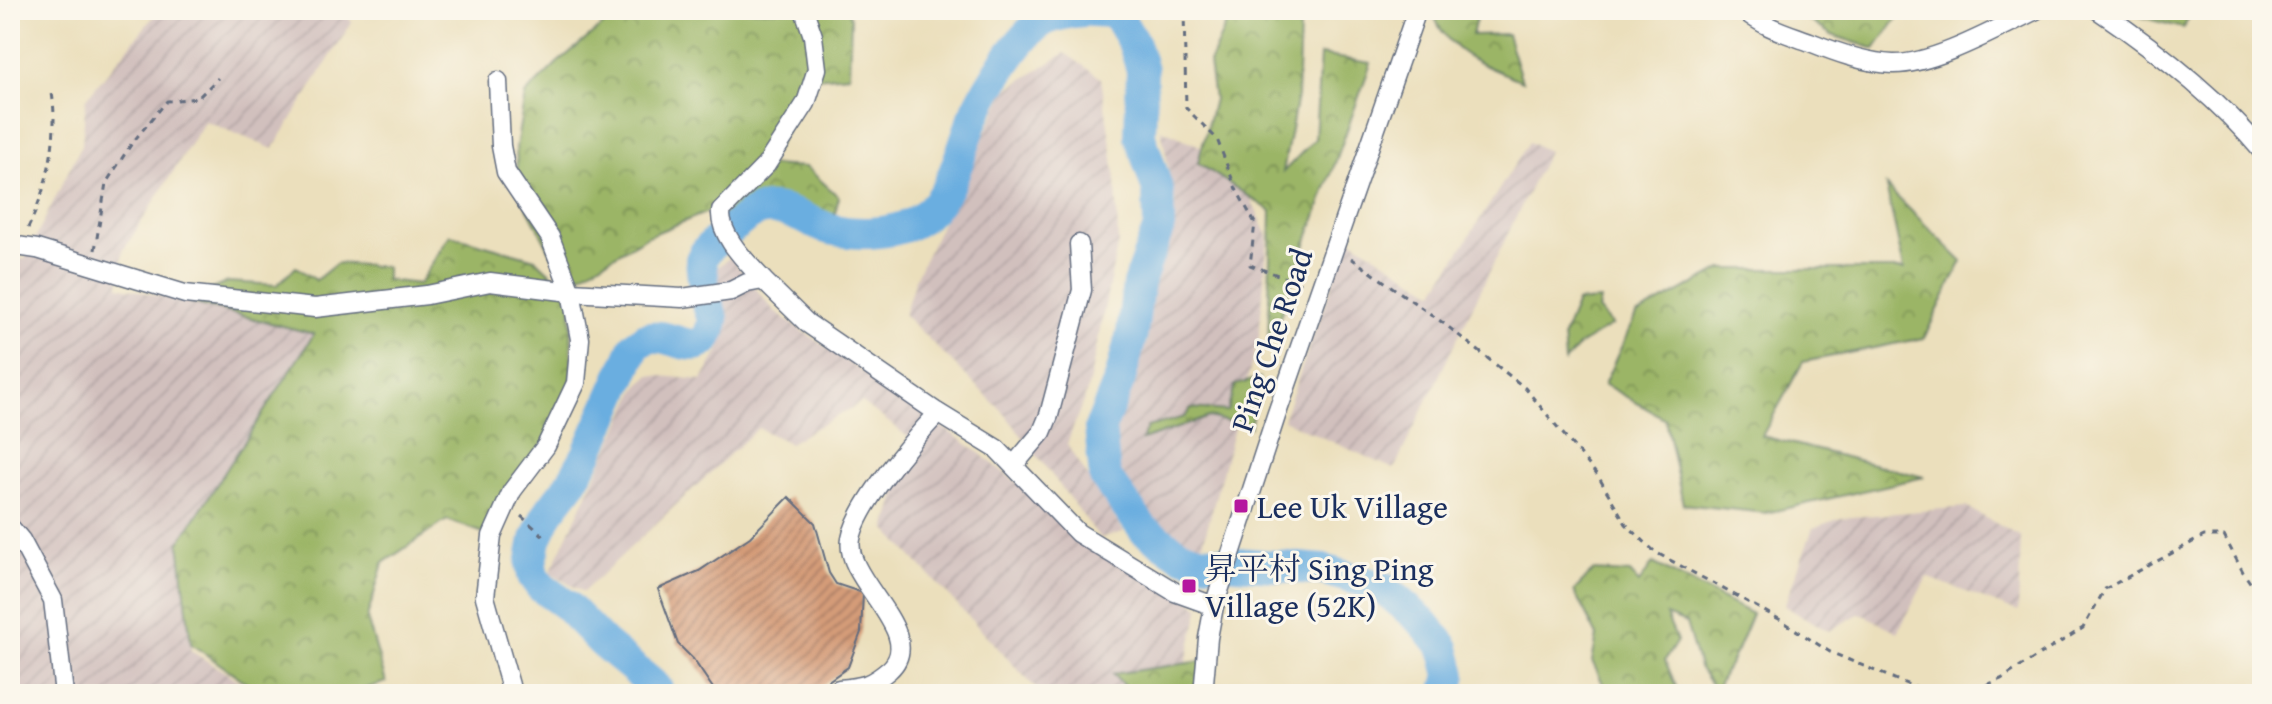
<svg xmlns="http://www.w3.org/2000/svg" width="2272" height="704" font-family="'Gentium Book Plus','Noto Serif SC',serif">
<defs>
<pattern id="industrial-furrows" width="10" height="10" patternUnits="userSpaceOnUse" patternTransform="scale(2)"><rect width="10" height="10" fill="#d1c0bd"/><path d="M-1 1l2-2M0 10L10 0M9 11l2-2" fill="none" stroke="#b3a5a5"/></pattern>
<pattern id="forest-crowns" width="20" height="18" patternUnits="userSpaceOnUse" patternTransform="scale(2)"><rect width="20" height="18" fill="#9bb566"/><path d="M2 6a3 3 0 1 1 6 0M12 15a3 3 0 1 1 6 0" fill="none" stroke="#7e9457"/></pattern>
<pattern id="building-hatch" width="6" height="6" patternUnits="userSpaceOnUse" patternTransform="scale(2)"><rect width="6" height="6" fill="#d49b78"/><path d="M-1 1l2-2M0 6l6-6M5 7l2-2" fill="none" stroke="#ab7f66"/></pattern>
</defs>
<rect width="100%" height="100%" fill="#fbf7ec"/>
<filter id="ink" filterUnits="userSpaceOnUse"><feTurbulence type="fractalNoise" baseFrequency=".0125" numOctaves="2"/><feDisplacementMap in="SourceGraphic" scale="16" xChannelSelector="R" yChannelSelector="G"/><feConvolveMatrix kernelMatrix="1 2 1 2 8 2 1 2 1" color-interpolation-filters="sRGB"/></filter>
<filter id="wash" filterUnits="userSpaceOnUse"><feTurbulence type="fractalNoise" baseFrequency=".006" numOctaves="4" result="noise"/><feDisplacementMap in="SourceGraphic" scale="32" xChannelSelector="R" yChannelSelector="G"/><feGaussianBlur stdDeviation="1.8" result="paint"/><feColorMatrix in="noise" values="0 0 0 0 0 0 0 0 0 0 0 0 0 0 0 0 0 1.4 0 .05"/><feComposite in="paint" operator="in"/></filter>
<g filter="url(#wash)">
<rect width="100%" height="100%" fill="#ebdfbc"/>
<g fill="url(#industrial-furrows)">
<polygon points="159,10 341,10 352,22 273,149 205,121 123,251 119,286 315,334 179,543 191,651 260,694 10,694 10,260 25,259 82,144 86,99"/>
<polygon points="1065,53 1101,78 1116,179 1118,242 1088,388 1067,444 1124,532 1100,538 1005,414 904,315 915,279 1006,90"/>
<polygon points="1161,129 1209,150 1244,184 1268,236 1259,336 1201,551 1155,526 1114,472 1114,436 1147,341 1155,269 1175,203"/>
<polygon points="1529,142 1548,151 1394,469 1283,420 1349,238 1434,292"/>
<polygon points="730,257 776,313 973,448 1071,526 1200,607 1182,678 1161,694 1041,694 886,529 912,440 862,402 789,443 758,428 583,592 550,573 637,388 650,375 702,380 721,347 696,286"/>
<polygon points="1966,507 2021,537 2018,612 1927,577 1898,632 1860,613 1829,631 1784,606 1813,528 1841,518"/>
</g>
<g fill="url(#forest-crowns)" stroke="#5b7262" stroke-width="2">
<polygon points="611,10 848,10 851,20 849,75 814,78 767,165 806,167 839,197 831,229 771,209 757,210 736,225 715,209 648,236 567,283 518,190 516,147 525,95 557,63 607,22"/>
<path d="M1432 10H1478L1472 35 1507 34 1522 81C1482 64 1447 55 1432 10Z"/>
<polygon points="1903,10 1875,49 1832,35 1794,11"/>
<polygon points="2116,10 2193,10 2183,28"/>
<polygon points="1232,11 1300,27 1297,97 1283,172 1315,139 1320,55 1371,63 1268,350 1271,211 1198,163 1214,99 1209,63"/>
<polygon points="1886,186 1962,261 1924,338 1803,362 1762,436 1924,477 1766,513 1683,504 1665,419 1604,384 1636,315 1722,269 1904,269"/>
<polygon points="450,235 535,259 571,292 572,392 492,536 447,520 383,563 367,618 386,682 349,694 263,694 191,644 179,543 314,334 184,301 228,282 277,285 296,267 316,280 337,263 386,267 386,280 419,284"/>
<polygon points="1600,300 1598,310 1612,325 1579,345 1565,362 1563,336 1577,302"/>
<polygon points="1260,378 1250,427 1209,417 1142,440 1147,427 1185,417 1191,408 1227,411 1235,385"/>
<polygon points="1653,563 1752,614 1737,650 1715,690 1699,667 1686,623 1666,615 1677,641 1665,660 1679,694 1608,694 1592,661 1597,636 1574,591 1593,571 1630,573 1639,583"/>
<polygon points="1202,661 1208,694 1132,694 1112,674"/>
</g>
<g fill="none" stroke-linecap="round" stroke-linejoin="round">
<g stroke="#6baee0" stroke-width="32">
<polyline points="1115,12 1134,44 1142,70 1140,136 1158,191 1159,227 1138,284 1132,333 1120,379 1100,428 1105,477 1144,530 1180,554 1199,560 1324,570 1382,587 1424,623 1444,648 1451,675 1446,694"/>
<path d="M659 694 656 687 603 643 566 605 541 587 533 576 531 565 536 539 548 513 571 483 587 455 635 346C636 345 645 339 646 338 671 329 706 369 713 319L705 297 701 260C706 247 719 239 730 230 738 223 750 213 760 210 783 204 808 222 830 229 855 235 889 235 913 223 954 201 958 153 975 115 985 91 1023 29 1047 19 1057 15 1072 12 1083 11 1095 10 1107 14 1119 10"/>
</g>
</g>
<g id="blocks">
<polygon fill="url(#building-hatch)" points="789,497 815,523 829,573 836,584 863,593 861,632 848,667 814,691 801,694 717,694 693,659 678,644 658,589 699,571 750,537"/>
</g>
</g>
<g filter="url(#ink)">
<use href="#blocks" fill-opacity="0" stroke="#646d7f" stroke-width="2"/>
<g fill="none" stroke-linecap="round" stroke-linejoin="round">
<g stroke="#646d7f" stroke-width="21">
<g id="minor">
<path d="M1744 10C1763 27 1786 33 1810 42 1835 52 1865 63 1893 64 1933 65 1998 28 2036 10"/>
<path d="M2098 10C2154 48 2218 98 2262 151"/>
<polyline points="498,81 501,146 506,172 550,237 571,292 580,339 576,383 546,446 512,491 492,536 485,597 510,685"/>
<polyline points="10,245 37,249 185,294 315,308 427,295 490,282 571,292 682,298 731,291 747,283 763,280 807,323 935,411 997,449 1078,533 1175,592 1214,606"/>
<path d="M763 280C747 262 719 236 721 211L766 165 806 103 817 69 813 36 804 10"/>
<polyline points="1014,465 1042,432 1049,415 1082,290 1079,244"/>
<polyline points="10,527 21,540 53,600 64,694"/>
<path d="M839 689C863 687 870 686 889 670 929 634 843 580 851 539 857 504 914 439 938 413"/>
<polyline points="1203,694 1208,638 1214,606 1276,416 1417,10"/>
</g>
</g>
<g stroke="#646d7f" stroke-width="3" stroke-dasharray="6 6" stroke-linecap="butt">
<polyline points="1184,10 1186,108 1217,139 1236,189 1255,223 1250,265 1303,284"/>
<path d="M28 228C47 189 59 138 52 93"/>
<polyline points="95,250 106,183 132,143 167,101 198,98 218,78"/>
<polyline points="1351,258 1446,325 1525,388 1598,476 1626,524 1655,552 1779,619 1830,652 1909,685 1953,694"/>
<polyline points="521,516 545,537"/>
<polyline points="1965,694 2001,679 2083,628 2105,589 2204,536 2224,536 2243,572 2262,600"/>
</g>
<use href="#minor" stroke="#fff" stroke-width="18"/>
</g>
</g>
<g fill="#b5179e" stroke="#fbf7ec" stroke-width="3">
<rect x="1233" y="498" width="16" height="16" rx="4"/>
<rect x="1181" y="578" width="16" height="16" rx="4"/>
</g>
<g text-anchor="middle" dominant-baseline="central" stroke-width="6" stroke-linejoin="round" paint-order="stroke">
<g font-size="32" fill="#1b2f5e" stroke="#fbf7ec">
<text transform="translate(1271 340) rotate(-71)">Ping Che Road</text>
</g>
<g font-size="32" fill="#1b2f5e" stroke="#fbf7ec" text-anchor="start">
<text x="1257" y="506">Lee Uk Village</text>
<text x="1205" y="568">昇平村 Sing Ping<tspan x="1205" dy="37">Village (52K)</tspan></text>
</g>
</g>
<rect width="2272" height="704" fill="none" stroke="#fbf7ec" stroke-width="40"/>
</svg>
